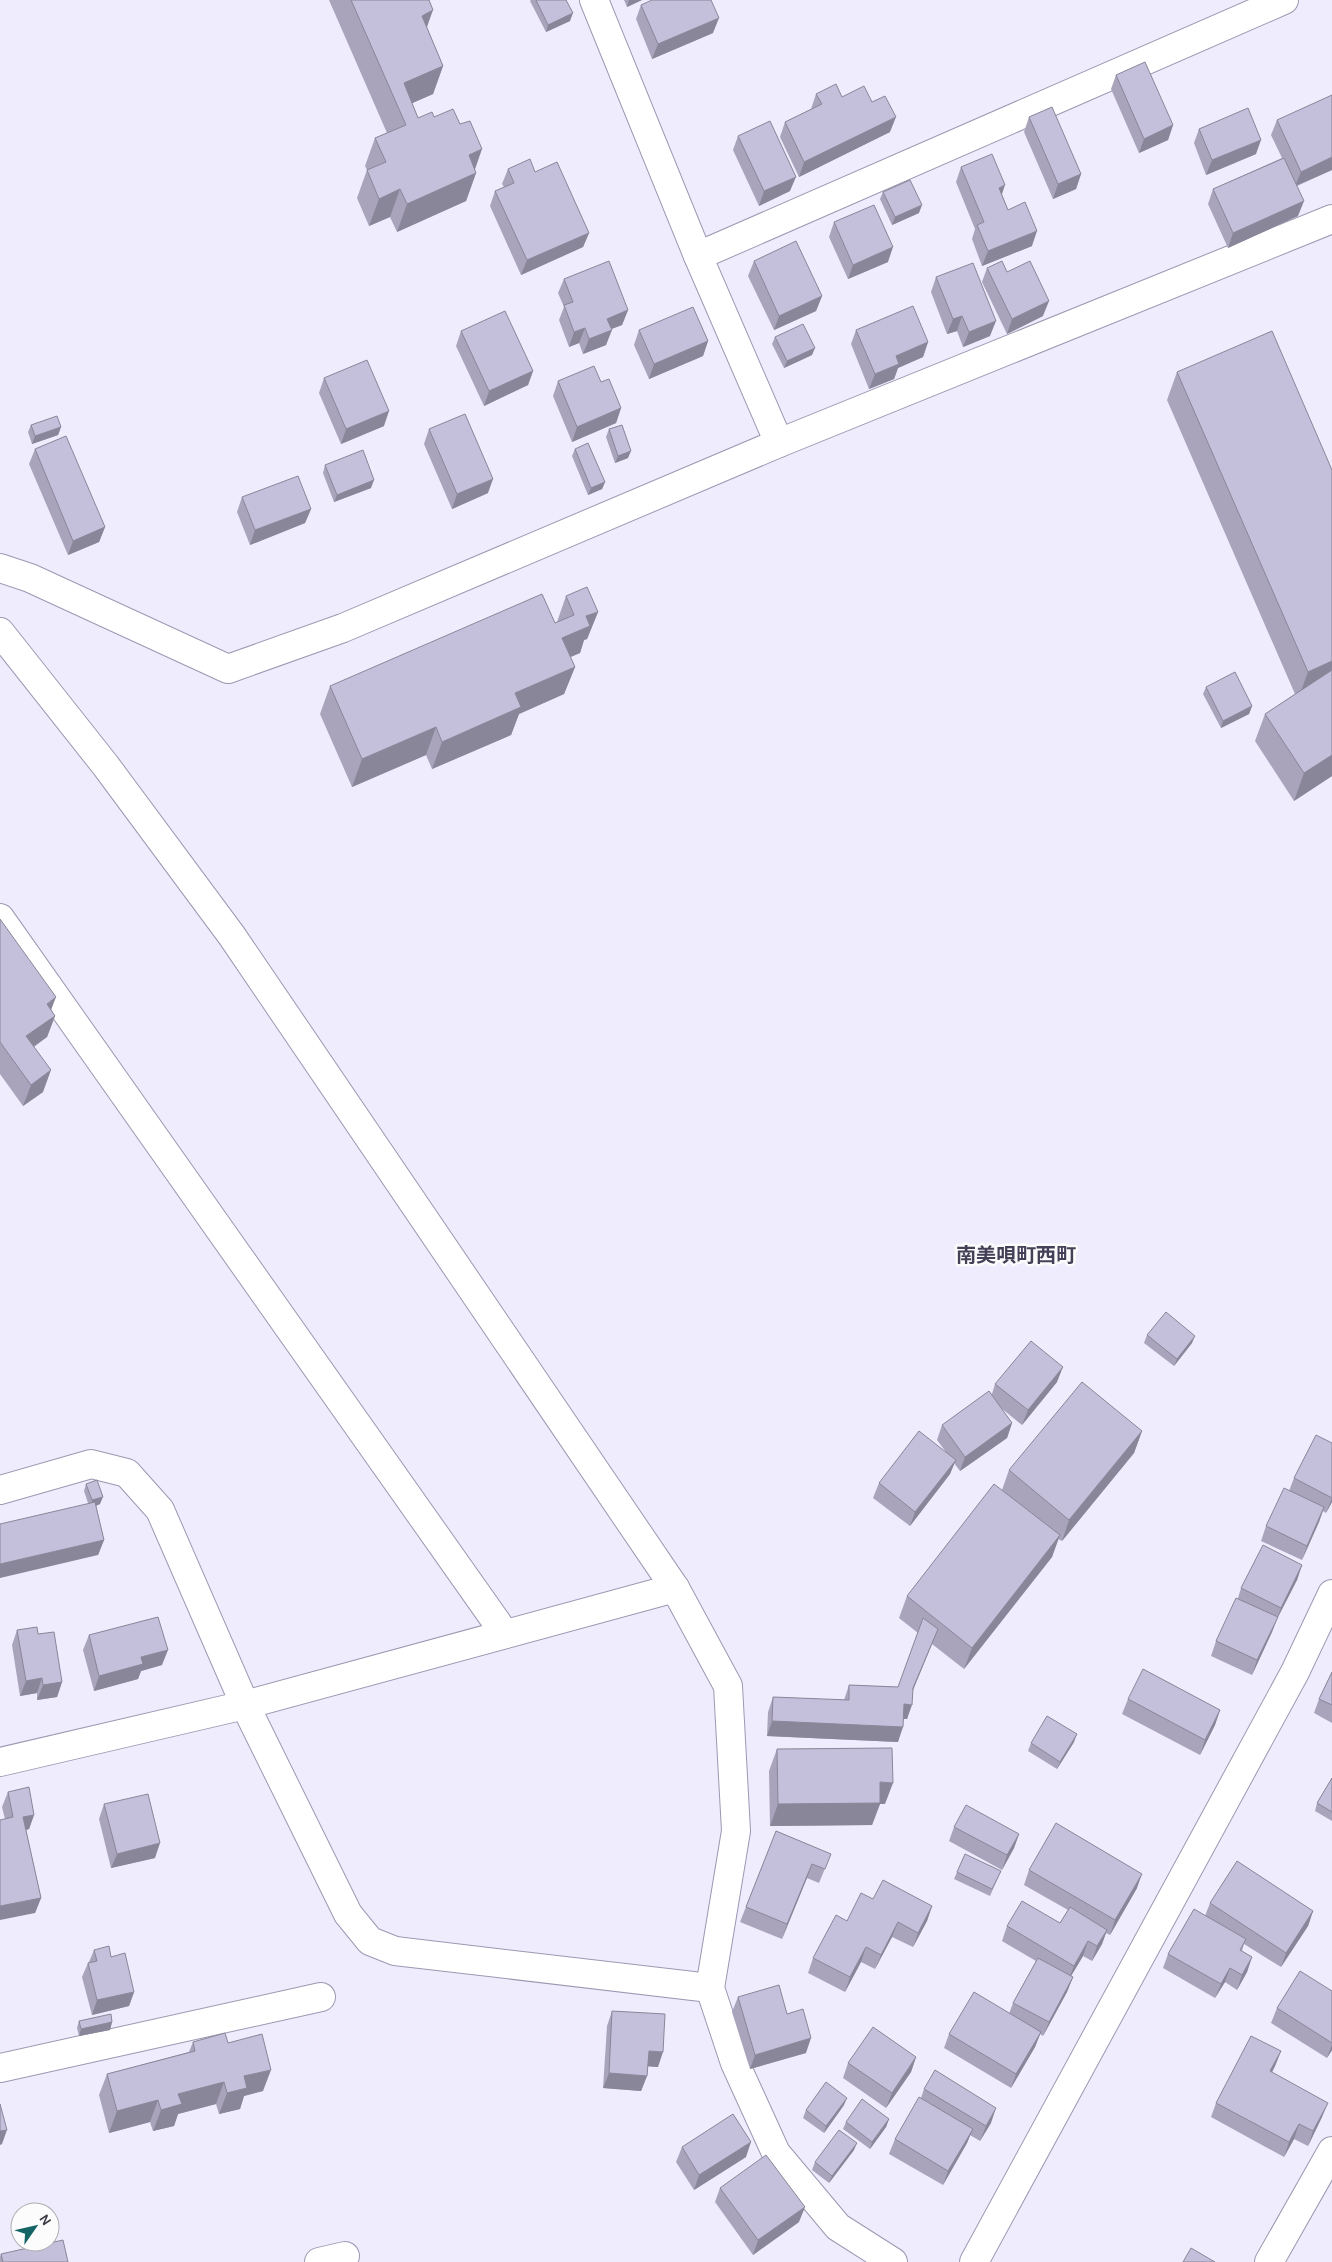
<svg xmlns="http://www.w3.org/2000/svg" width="1332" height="2262" font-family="Karla,'Noto Sans JP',sans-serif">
<rect width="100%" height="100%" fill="#efecfd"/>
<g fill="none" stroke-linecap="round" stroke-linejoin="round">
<g stroke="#9d98b2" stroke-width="30">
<g id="street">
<polyline points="594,0 698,256 779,443"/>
<polyline points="698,256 1284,0"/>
<polyline points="0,568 30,578 228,669 343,628 779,443 1332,219"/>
<polyline points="0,632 106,766 232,936 675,1588 728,1686 736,1831 710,1988 735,2063 776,2153 838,2227 893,2262"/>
<polyline points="0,918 505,1634"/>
<polyline points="0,1490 91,1464 127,1473 160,1510 245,1705 348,1914 370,1941 395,1951 710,1988"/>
<polyline points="0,1762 245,1705 675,1588"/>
<polyline points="0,2068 321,1997"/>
<polyline points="319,2262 345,2256"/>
<polyline points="1269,2262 1332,2151"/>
</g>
</g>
<g stroke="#9d98b2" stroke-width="30">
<polyline id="secondary" points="974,2262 1295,1672 1332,1594"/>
</g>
<use href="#street" stroke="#fff" stroke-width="28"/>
<use href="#secondary" stroke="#fff" stroke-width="28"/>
</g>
<g fill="#a9a4bc">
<polygon points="329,0 429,0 427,28 443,66 433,94 412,103 418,118 434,117 475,170 476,173 466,201 397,232 390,217 369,226 357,198 367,170 365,166 375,138 387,133"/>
<polygon points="531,0 566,0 570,21 546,32 530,1"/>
<polygon points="624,0 642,0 627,7"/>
<polygon points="641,5 713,33 652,59 636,19"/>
<polygon points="1116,75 1173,125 1168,140 1139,153 1111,89"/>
<polygon points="816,94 842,97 872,102 890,132 799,177 780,137 785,122 811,109"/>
<polygon points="1029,117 1081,174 1076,189 1053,199 1024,132"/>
<polygon points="1277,120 1332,170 1297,186 1298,216 1228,248 1208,204 1213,189 1282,158 1271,135"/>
<polygon points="1199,129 1256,154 1206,175 1194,143"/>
<polygon points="738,136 790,191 759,206 733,150"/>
<polygon points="961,167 1002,195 1008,210 1032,246 982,266 972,239 975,229 956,182"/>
<polygon points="508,169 535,172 589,233 583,247 521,275 490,206 495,191 504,187 502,184"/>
<polygon points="883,192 919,213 892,225 880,199"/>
<polygon points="834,222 888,262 848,279 829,237"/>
<polygon points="754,261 822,296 816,311 774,330 748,276"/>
<polygon points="987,268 1007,272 1043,316 1007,334 982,282"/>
<polygon points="936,277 990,336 963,347 957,331 947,334 931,292"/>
<polygon points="564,279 628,310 622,325 611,329 606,345 583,354 579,343 569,347 559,320 564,307 558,293"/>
<polygon points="639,330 708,341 703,356 649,379 634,345"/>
<polygon points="856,330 928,342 923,357 898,368 894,379 869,389 851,344"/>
<polygon points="461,331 533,371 528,385 484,406 456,346"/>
<polygon points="775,337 812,355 784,368 772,344"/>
<polygon points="1177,372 1332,470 1332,776 1294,801 1255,741 1265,714 1295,694 1167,400"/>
<polygon points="324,378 384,426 341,444 319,393"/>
<polygon points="558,381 621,408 616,423 572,442 553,396"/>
<polygon points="31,425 61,427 58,435 32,444 28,432"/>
<polygon points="429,429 488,493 452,509 424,444"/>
<polygon points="609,429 628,458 615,463 606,437"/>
<polygon points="35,449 105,527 99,542 68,555 29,464"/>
<polygon points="575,449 605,482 602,489 588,495 572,456"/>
<polygon points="325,465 371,488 334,502 323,473"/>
<polygon points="242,497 311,509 305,523 250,545 237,512"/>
<polygon points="566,596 598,612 587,639 584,640 580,653 570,657 575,667 564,694 519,714 511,735 432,769 426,755 352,787 320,714 330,686 555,623 557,622"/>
<polygon points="1206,687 1252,706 1249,714 1221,728 1203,694"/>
<polygon points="0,919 55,1016 47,1037 34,1047 43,1092 23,1106 0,1074"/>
<polygon points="1147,1335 1192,1343 1174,1366 1144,1343"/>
<polygon points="1057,1382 1022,1425 1001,1408 1012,1423 1007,1438 960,1471 954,1463 950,1474 910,1526 873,1498 879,1483 946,1452 937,1440 942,1425 992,1394 995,1384"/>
<polygon points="1142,1431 1134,1453 1062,1541 1058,1539 1052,1557 964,1669 932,1644 913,1690 907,1719 903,1719 898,1742 767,1736 768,1712 773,1697 844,1700 849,1685 898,1687 918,1633 899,1618 907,1596 1002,1490 1009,1470"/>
<polygon points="1332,1443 1332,1502 1326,1513 1323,1511 1319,1522 1302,1560 1261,1541 1266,1526 1289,1491 1294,1478"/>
<polygon points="86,1484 100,1504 96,1506 104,1540 98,1555 88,1503 84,1491"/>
<polygon points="1302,1565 1297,1580 1277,1619 1272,1632 1252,1675 1211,1656 1216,1641 1238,1598 1241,1588"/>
<polygon points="17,1630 38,1634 62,1682 57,1697 37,1700 37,1693 20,1696 12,1645"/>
<polygon points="89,1635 162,1665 141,1671 138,1679 94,1691 83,1650"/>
<polygon points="1332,1672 1332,1723 1314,1713 1319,1699"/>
<polygon points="1128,1699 1220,1710 1215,1725 1200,1755 1122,1714"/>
<polygon points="1074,1742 1057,1769 1028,1751 1031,1743"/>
<polygon points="777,1749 885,1804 880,1804 872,1825 770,1826 769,1771"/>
<polygon points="1332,1778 1332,1821 1315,1811 1317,1803"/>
<polygon points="8,1792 34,1815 29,1829 26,1830 41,1898 35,1913 5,1819 2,1807"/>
<polygon points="104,1804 155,1858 111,1868 99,1819"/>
<polygon points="954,1827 1019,1834 1014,1848 1002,1870 949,1841"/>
<polygon points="776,1831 831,1854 819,1883 807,1878 782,1939 740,1922"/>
<polygon points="1029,1870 1137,1888 1110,1935 1106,1933 1102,1944 1092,1961 1083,1956 1071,1976 1073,1977 1067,1992 1043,2036 1040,2034 1035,2047 1011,2088 944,2048 949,2034 1009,2014 1013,2003 1036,1961 1002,1941 1007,1926 1060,1923 1068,1910 1024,1885"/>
<polygon points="1001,1871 990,1896 954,1879 957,1872"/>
<polygon points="873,1899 932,1906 927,1921 913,1947 892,1937 875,1969 861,1962 845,1992 808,1973 813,1958 847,1921"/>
<polygon points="1210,1903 1313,1911 1308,1926 1281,1967 1244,1944 1242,1951 1252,1957 1247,1972 1237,1990 1225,1982 1215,1998 1163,1968 1168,1954 1205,1916"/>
<polygon points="94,1950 111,1957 134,1992 129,2006 92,2015 82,1977 88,1963 89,1962"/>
<polygon points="1332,1991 1332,2050 1327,2058 1271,2023 1277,2008"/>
<polygon points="738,1997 787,2014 806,2053 750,2069 732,2012"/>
<polygon points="612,2011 658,2067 648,2066 647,2076 641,2091 603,2088 607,2026"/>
<polygon points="79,2021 112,2022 110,2030 79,2036 77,2028"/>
<polygon points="193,2042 228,2043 263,2091 244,2096 240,2109 219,2114 216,2104 178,2114 174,2126 153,2131 150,2122 109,2133 99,2095 107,2074 189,2052"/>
<polygon points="1281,2051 1275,2066 1272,2073 1322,2117 1308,2146 1294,2139 1284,2157 1211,2117 1216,2103"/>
<polygon points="916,2057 911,2072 886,2108 843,2078 848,2063"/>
<polygon points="924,2089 991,2123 980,2141 970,2135 967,2143 943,2185 889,2154 895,2139 921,2098"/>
<polygon points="844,2105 824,2133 803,2118 806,2110"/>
<polygon points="889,2119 886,2127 870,2149 843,2129 846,2122"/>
<polygon points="682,2147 746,2157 694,2190 676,2162"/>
<polygon points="854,2150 829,2183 812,2170 815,2162"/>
<polygon points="720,2188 799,2222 753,2255 715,2202"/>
<polygon points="1,2254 68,2262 0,2262 0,2257"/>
</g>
<g fill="#898699">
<polygon points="629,0 642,0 627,7"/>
<polygon points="433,10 423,38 422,16"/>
<polygon points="573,13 570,21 546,32 548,25"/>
<polygon points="719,18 713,33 652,59 658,44"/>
<polygon points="443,66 433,94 399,109 404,83"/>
<polygon points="896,117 890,132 799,177 804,162"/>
<polygon points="1173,125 1168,140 1139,153 1144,139"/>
<polygon points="1261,140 1256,154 1206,175 1212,160"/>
<polygon points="482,149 473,175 476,173 466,201 397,232 407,204 469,155"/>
<polygon points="1332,157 1332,170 1295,186 1301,172"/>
<polygon points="1081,174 1076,189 1053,199 1058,184"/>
<polygon points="796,177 790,191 759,206 764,191"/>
<polygon points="1005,185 1000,200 999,188"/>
<polygon points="400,189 390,217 369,226 379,199"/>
<polygon points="1304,201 1298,216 1228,248 1233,233"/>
<polygon points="922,205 919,213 892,225 895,217"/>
<polygon points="1037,231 1032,246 982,266 988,251"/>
<polygon points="589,233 583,247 521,275 527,260"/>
<polygon points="893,247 888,262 848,279 853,265"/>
<polygon points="822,296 816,311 774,330 779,316"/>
<polygon points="1049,301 1043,316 1007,334 1012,319"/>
<polygon points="628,310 622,325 601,333 607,319"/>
<polygon points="962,316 957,331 947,334 953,319"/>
<polygon points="996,321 990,336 963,347 969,332"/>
<polygon points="585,328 579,343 569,347 574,332"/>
<polygon points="612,330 606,345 583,354 589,339"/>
<polygon points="708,341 703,356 649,379 654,364"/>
<polygon points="928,342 923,357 898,368 894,379 869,389 875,374 896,356"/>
<polygon points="815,348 812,355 784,368 787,361"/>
<polygon points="533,371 528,385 484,406 489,391"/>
<polygon points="621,408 616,423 572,442 577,427"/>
<polygon points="389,411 384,426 341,444 346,429"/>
<polygon points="61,427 58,435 32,444 35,436"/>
<polygon points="631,451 628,458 615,463 618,456"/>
<polygon points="493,479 488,493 452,509 457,494"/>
<polygon points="374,480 371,488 334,502 337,495"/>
<polygon points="605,482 602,489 588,495 591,488"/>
<polygon points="311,509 305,523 250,545 255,530"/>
<polygon points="105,527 99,542 68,555 73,541"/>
<polygon points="598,612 587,639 584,640 580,653 552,665 562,638 586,616"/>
<polygon points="1332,661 1332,684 1298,699 1308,672"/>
<polygon points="575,667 564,694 519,714 511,735 432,769 442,742 515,693"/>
<polygon points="1252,706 1249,714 1221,728 1223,721"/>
<polygon points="436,727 426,755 352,787 362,759"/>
<polygon points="1332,755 1332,776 1294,801 1304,773"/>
<polygon points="56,997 48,1018 47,1004"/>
<polygon points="55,1016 47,1037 18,1057 26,1036"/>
<polygon points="51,1070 43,1092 23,1106 31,1085"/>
<polygon points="1195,1336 1192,1343 1174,1366 1177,1359"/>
<polygon points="1063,1367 1057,1382 1022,1425 1028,1410"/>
<polygon points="1012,1423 1007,1438 960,1471 965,1457"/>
<polygon points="1142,1431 1134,1453 1062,1541 1069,1520"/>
<polygon points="956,1460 950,1474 910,1526 915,1512"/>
<polygon points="103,1497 100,1504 90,1508 92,1500"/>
<polygon points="1332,1498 1332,1502 1326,1513"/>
<polygon points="1324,1507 1319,1522 1302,1560 1307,1546"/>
<polygon points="1060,1535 1052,1557 964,1669 972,1648"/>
<polygon points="104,1540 98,1555 0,1578 0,1564"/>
<polygon points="1302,1565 1297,1580 1277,1619 1272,1632 1252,1675 1257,1660 1276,1621 1281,1608"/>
<polygon points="938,1629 932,1644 908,1702 913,1688"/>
<polygon points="168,1650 162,1665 141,1671 138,1679 94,1691 99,1676 141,1657"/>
<polygon points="42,1678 37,1693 20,1696 26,1681"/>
<polygon points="62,1682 57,1697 37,1700 43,1685"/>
<polygon points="904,1704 912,1705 907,1719 898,1719"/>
<polygon points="1220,1710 1215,1725 1200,1755 1205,1740"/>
<polygon points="772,1721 903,1727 898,1742 767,1736"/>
<polygon points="1077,1734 1074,1742 1057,1769 1060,1762"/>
<polygon points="880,1782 893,1783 885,1804 880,1804 872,1825 770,1826 778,1804"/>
<polygon points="34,1815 29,1829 18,1832 23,1817"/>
<polygon points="1019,1834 1014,1848 1002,1870 1007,1855"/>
<polygon points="160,1843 155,1858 111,1868 117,1854"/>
<polygon points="812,1864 807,1878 782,1939 787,1924"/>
<polygon points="1142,1874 1137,1888 1110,1935 1115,1920"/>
<polygon points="41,1898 35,1913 0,1920 0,1906"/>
<polygon points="932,1906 927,1921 913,1947 918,1933"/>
<polygon points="1313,1911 1308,1926 1281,1967 1286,1953"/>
<polygon points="898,1922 892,1937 875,1969 881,1955"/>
<polygon points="1107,1930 1102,1944 1092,1961 1097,1946"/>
<polygon points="1088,1941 1083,1956 1068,1981 1074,1966"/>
<polygon points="866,1947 861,1962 845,1992 850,1977"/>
<polygon points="1252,1957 1247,1972 1237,1990 1242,1975"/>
<polygon points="1230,1968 1225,1982 1215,1998 1221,1984"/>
<polygon points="1073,1977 1067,1992 1043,2036 1049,2022"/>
<polygon points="134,1992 129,2006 92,2015 97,2000"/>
<polygon points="112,2022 110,2030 79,2036 81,2029"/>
<polygon points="1041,2032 1035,2047 1011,2088 1016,2074"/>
<polygon points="811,2038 806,2053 750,2069 755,2055"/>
<polygon points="1332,2044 1332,2050 1327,2058"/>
<polygon points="649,2051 663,2052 658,2067 643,2066"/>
<polygon points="1281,2051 1275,2066 1264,2086 1270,2071"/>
<polygon points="916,2057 911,2072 886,2108 892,2093"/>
<polygon points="271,2070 263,2091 244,2096 240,2109 219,2114 227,2093 244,2076"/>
<polygon points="609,2073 647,2076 641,2091 603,2088"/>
<polygon points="224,2082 216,2104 178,2114 174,2126 153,2131 161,2110 178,2094"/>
<polygon points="847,2098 844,2105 824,2133 826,2126"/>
<polygon points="158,2100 150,2122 109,2133 117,2111"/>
<polygon points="1328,2103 1322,2117 1308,2146 1313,2131"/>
<polygon points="996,2108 991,2123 980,2141 986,2126"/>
<polygon points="889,2119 886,2127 870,2149 872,2142"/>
<polygon points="1299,2124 1294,2139 1284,2157 1289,2142"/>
<polygon points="973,2129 967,2143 943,2185 948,2171"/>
<polygon points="7,2130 2,2144 0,2145 0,2131"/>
<polygon points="751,2142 746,2157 694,2190 699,2175"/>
<polygon points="857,2143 854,2150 829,2183 832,2176"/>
<polygon points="805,2207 799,2222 753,2255 758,2240"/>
</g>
<g fill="#c4bfdb" stroke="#898699">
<polygon points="351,0 429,0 433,10 422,16 443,66 404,83 418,118 432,112 434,117 453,109 460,124 470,121 482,149 469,155 476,173 407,204 400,189 379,199 367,170 386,162 375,138 406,125"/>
<polygon points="536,0 566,0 573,13 548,25"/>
<polygon points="652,0 711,0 719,18 658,44 641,5"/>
<polygon points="1145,62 1173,125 1144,139 1116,75"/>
<polygon points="836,84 842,97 864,86 872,102 885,96 896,117 804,162 785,122 822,104 816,94"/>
<polygon points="1332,95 1332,157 1301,172 1277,120"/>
<polygon points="1052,107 1081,174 1058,184 1029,117"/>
<polygon points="1248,108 1261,140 1212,160 1199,129"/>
<polygon points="770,121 796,177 764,191 738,136"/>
<polygon points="992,154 1005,185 999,188 1008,210 1025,202 1037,231 988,251 977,225 984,222 961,167"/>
<polygon points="1284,158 1304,201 1233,233 1213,189"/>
<polygon points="530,159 535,172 557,162 589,233 527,260 495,191 514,183 508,169"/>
<polygon points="910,180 922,205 895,217 883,192"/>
<polygon points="874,205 893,247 853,265 834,222"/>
<polygon points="796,241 822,296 779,316 754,261"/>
<polygon points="609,261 628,310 607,319 612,330 589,339 585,328 574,332 564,305 573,302 564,279"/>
<polygon points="1002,261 1007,272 1030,261 1049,301 1012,319 987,268"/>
<polygon points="973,263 996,321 969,332 962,316 953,319 936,277"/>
<polygon points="913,306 928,342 896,356 899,364 875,374 856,330"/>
<polygon points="693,307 708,341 654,364 639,330"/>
<polygon points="505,311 533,371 489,391 461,331"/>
<polygon points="803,324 815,348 787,361 775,337"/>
<polygon points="1272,331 1332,470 1332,661 1308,672 1177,372"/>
<polygon points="367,360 389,411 346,429 324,378"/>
<polygon points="594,366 601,382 609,379 621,408 577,427 558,381"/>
<polygon points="465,414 493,479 457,494 429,429"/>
<polygon points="57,416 61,427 35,436 31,425"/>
<polygon points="622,425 631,451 618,456 609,429"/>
<polygon points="66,436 105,527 73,541 35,449"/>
<polygon points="588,443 605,482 591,488 575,449"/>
<polygon points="363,450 374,480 337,495 325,465"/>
<polygon points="298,476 311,509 255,530 242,497"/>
<polygon points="587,587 598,612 586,616 590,626 562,638 575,667 515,693 521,707 442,742 436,727 362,759 330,686 542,594 555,623 574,615 566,596"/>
<polygon points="1332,670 1332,755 1304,773 1265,714"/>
<polygon points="1235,672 1252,706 1223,721 1206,687"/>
<polygon points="0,919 56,997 47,1004 55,1016 26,1036 51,1070 31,1085 0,1042"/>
<polygon points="1166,1312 1195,1336 1177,1359 1147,1335"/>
<polygon points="1031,1341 1063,1367 1028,1410 995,1384"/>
<polygon points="1082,1382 1142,1431 1069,1520 1009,1470"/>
<polygon points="989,1391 1012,1423 965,1457 942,1425"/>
<polygon points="919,1431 956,1460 915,1512 879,1483"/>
<polygon points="1316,1435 1332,1443 1332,1498 1294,1478"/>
<polygon points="97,1480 103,1497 92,1500 86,1484"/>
<polygon points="994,1484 1060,1535 972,1648 907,1596"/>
<polygon points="1284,1488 1324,1507 1307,1546 1266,1526"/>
<polygon points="95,1502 104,1540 0,1564 0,1524"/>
<polygon points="1263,1545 1302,1565 1281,1608 1241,1588"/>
<polygon points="1236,1598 1278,1617 1257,1660 1216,1641"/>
<polygon points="158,1617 168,1650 141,1657 143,1664 99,1676 89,1635"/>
<polygon points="923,1618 938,1629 913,1688 912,1705 904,1704 903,1727 772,1721 773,1697 849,1700 849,1685 898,1687"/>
<polygon points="37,1627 38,1634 54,1632 62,1682 43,1685 42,1678 26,1681 17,1630"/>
<polygon points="1143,1669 1220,1710 1205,1740 1128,1699"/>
<polygon points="1332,1672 1332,1705 1319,1699"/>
<polygon points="1047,1716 1077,1734 1060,1762 1031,1743"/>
<polygon points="892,1748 893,1783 880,1782 880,1803 778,1804 777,1749"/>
<polygon points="1332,1778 1332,1812 1317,1803"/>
<polygon points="29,1787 34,1815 23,1817 41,1898 0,1906 0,1820 13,1817 8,1792"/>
<polygon points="148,1794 160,1843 117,1854 104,1804"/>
<polygon points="966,1805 1019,1834 1007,1855 954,1827"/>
<polygon points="1056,1823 1142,1874 1115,1920 1029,1870"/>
<polygon points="776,1831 831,1854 825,1869 812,1864 787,1924 746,1907"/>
<polygon points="965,1854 1001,1871 992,1889 957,1872"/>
<polygon points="1237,1861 1313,1911 1286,1953 1210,1903"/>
<polygon points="883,1880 932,1906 918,1933 898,1922 881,1955 866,1947 850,1977 813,1958 836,1915 847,1921 861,1893 873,1899"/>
<polygon points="1022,1901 1060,1923 1070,1907 1107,1930 1097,1946 1088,1941 1074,1966 1007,1926"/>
<polygon points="1194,1909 1246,1939 1240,1950 1252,1957 1242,1975 1230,1968 1221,1984 1168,1954"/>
<polygon points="109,1946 111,1957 125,1953 134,1992 97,2000 88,1963 97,1961 94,1950"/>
<polygon points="1038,1958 1073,1977 1049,2022 1013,2003"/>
<polygon points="1300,1971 1332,1991 1332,2043 1277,2008"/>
<polygon points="779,1985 787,2014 803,2009 811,2038 755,2055 738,1997"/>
<polygon points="974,1992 1041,2032 1016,2074 949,2034"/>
<polygon points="612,2011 665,2014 663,2052 649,2051 647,2076 609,2073"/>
<polygon points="111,2014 112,2022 81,2029 79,2021"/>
<polygon points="873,2027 916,2057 892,2093 848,2063"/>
<polygon points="225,2033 228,2043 262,2034 271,2070 244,2076 247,2088 227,2093 224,2082 178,2094 182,2104 161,2110 158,2100 117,2111 107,2074 195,2051 193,2042"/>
<polygon points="1251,2036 1281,2051 1270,2071 1328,2103 1313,2131 1299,2124 1289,2142 1216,2103"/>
<polygon points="935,2070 996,2108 986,2126 924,2089"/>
<polygon points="826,2082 847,2098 826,2126 806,2110"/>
<polygon points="919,2097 973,2129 948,2171 895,2139"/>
<polygon points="862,2099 889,2119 872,2142 846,2122"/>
<polygon points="0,2104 7,2130 0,2131"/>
<polygon points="733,2114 751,2142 699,2175 682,2147"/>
<polygon points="839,2130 857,2143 832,2176 815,2162"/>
<polygon points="766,2155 805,2207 758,2240 720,2188"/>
<polygon points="63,2240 68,2262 3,2262 1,2254"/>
<polygon points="1191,2248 1215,2262 1183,2262"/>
</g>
<g text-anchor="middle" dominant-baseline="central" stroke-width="5" stroke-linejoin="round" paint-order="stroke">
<g font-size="20" font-weight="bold" fill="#454057" stroke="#fbfcfb">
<text x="1016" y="1255">南美唄町西町</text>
</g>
</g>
<g transform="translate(35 2227) rotate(56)"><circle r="24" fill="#fbfcfb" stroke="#afaeb2"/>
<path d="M0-4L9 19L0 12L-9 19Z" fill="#146466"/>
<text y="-8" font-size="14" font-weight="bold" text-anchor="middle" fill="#3c3a45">N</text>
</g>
</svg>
